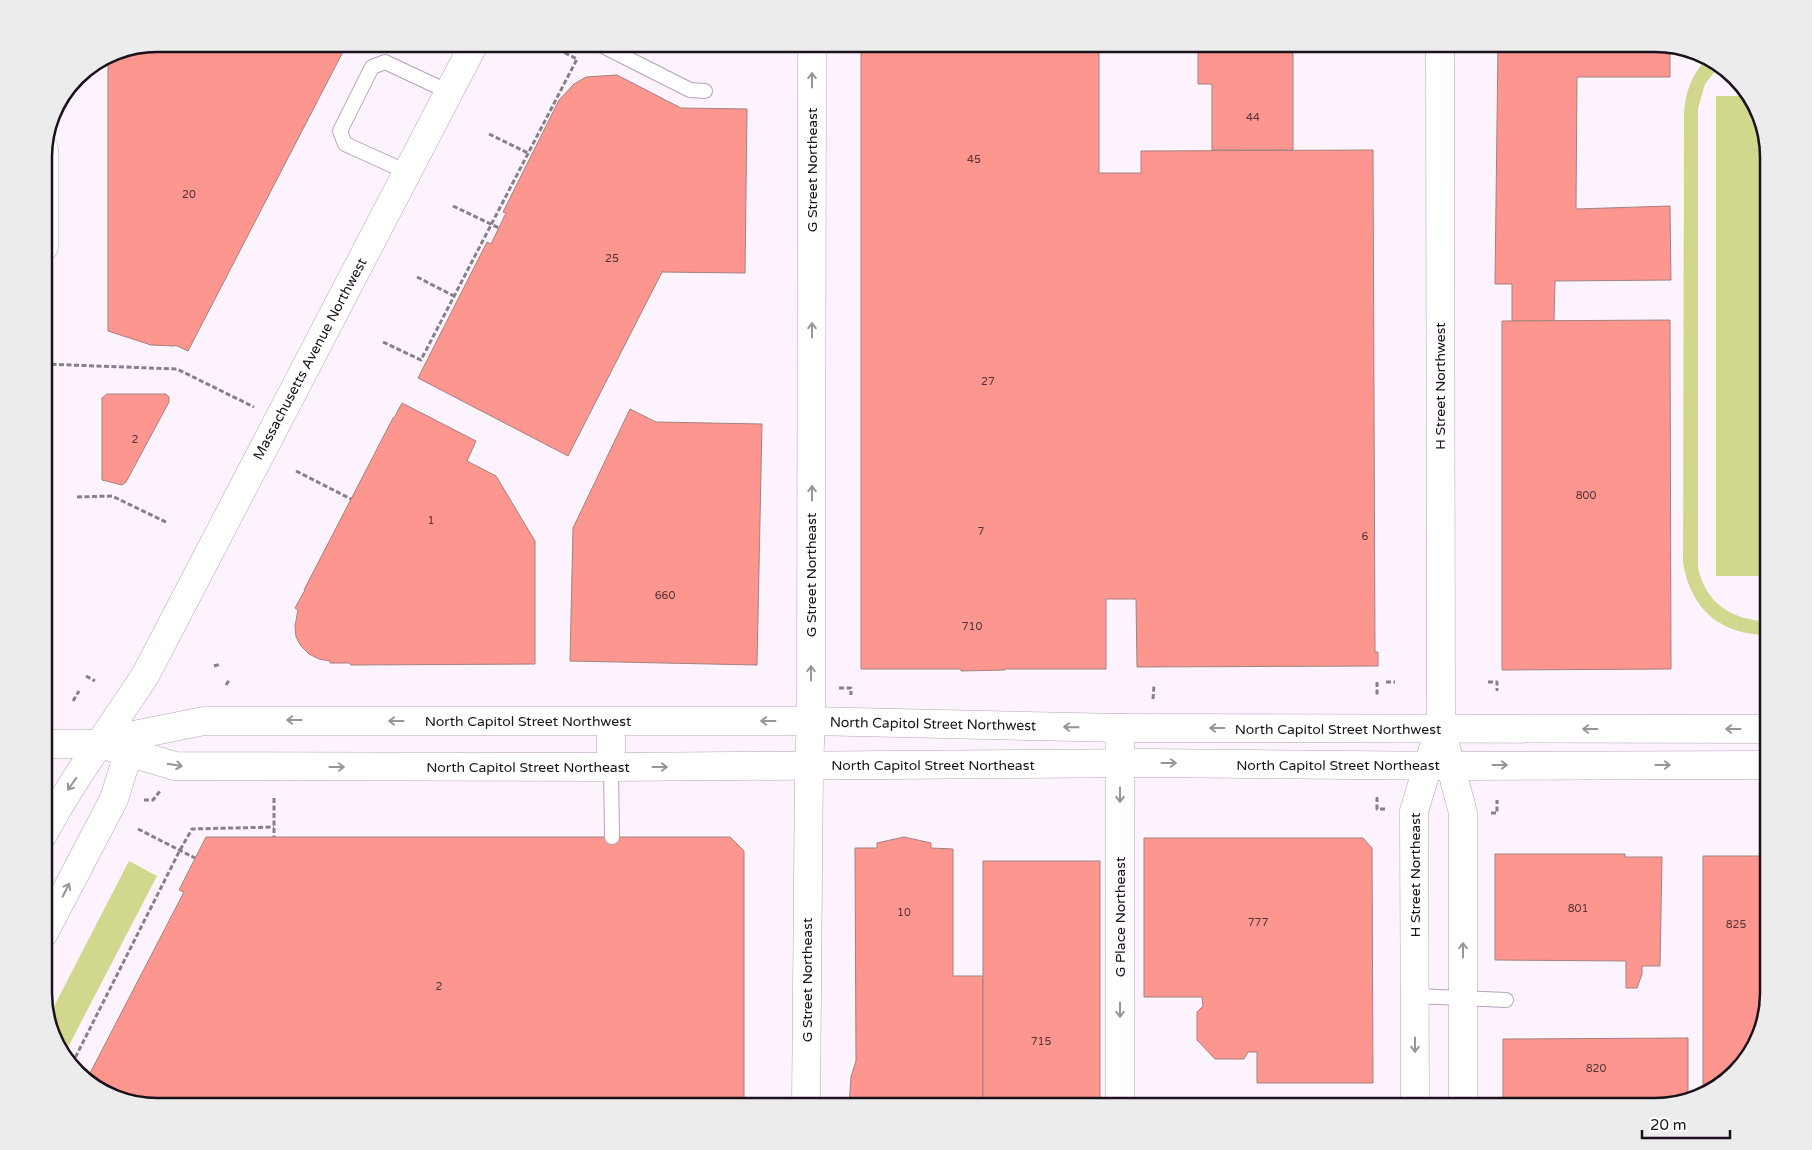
<svg xmlns="http://www.w3.org/2000/svg" width="1812" height="1150" font-family="'Varela Round',sans-serif">
<rect width="100%" height="100%" fill="#fdf3fe"/>
<g fill="#d1d78d">
<path d="M1706 59 1718 63 1720 65 1705 84 1698 108V567C1705 603 1733 621 1768 621V635C1721 635 1691 610 1683 563L1684 113C1685 92 1692 75 1706 59Z"/>
<polygon points="1716,96 1749,96 1753,101 1768,157 1768,576 1716,576"/>
<polygon points="129,861 157,876 64,1055 59,1050 49,1016"/>
</g>
<g fill="#fc968e" stroke="#a4817e">
<polygon points="157,44 347,44 188,351 175,345 175,346 151,345 108,331 108,56 114,52"/>
<rect x="641" y="44" width="48" height="4"/>
<rect x="699" y="44" width="49" height="5"/>
<polygon points="861,44 1099,44 1099,173 1141,173 1141,151 1373,150 1375,652 1378,652 1378,666 1137,667 1136,599 1106,599 1106,669 1005,669 1005,670 961,671 961,669 861,669"/>
<polygon points="1198,44 1293,44 1293,150 1212,150 1212,84 1198,84"/>
<polygon points="1498,44 1655,44 1670,48 1670,77 1577,77 1576,209 1670,206 1671,280 1555,281 1554,321 1512,321 1512,284 1495,284"/>
<polygon points="617,75 681,108 747,109 745,273 662,272 568,456 418,378 487,242 491,244 506,213 503,212 559,100 574,84 586,77"/>
<polygon points="1670,320 1671,669 1502,670 1502,321"/>
<polygon points="107,394 166,394 169,397 169,402 126,482 122,485 102,480 102,398"/>
<polygon points="402,403 476,441 467,461 496,476 535,541 535,664 351,665 349,663 330,663 330,661 319,659 309,654 301,646 296,637 295,626 298,610 295,608 305,590 304,590 393,418 394,418"/>
<polygon points="630,409 656,422 762,424 757,665 570,661 573,528"/>
<polygon points="206,837 730,837 744,851 744,1106 157,1106 94,1087 87,1079 184,892 179,890"/>
<polygon points="904,837 931,843 931,848 953,849 953,976 983,976 983,1106 849,1106 851,1077 856,1061 855,848 877,848 877,843"/>
<polygon points="1144,838 1363,838 1372,848 1373,1083 1257,1083 1257,1052 1248,1052 1244,1059 1215,1059 1197,1040 1197,1012 1203,1006 1202,997 1144,997"/>
<polygon points="1495,854 1625,854 1625,857 1662,857 1660,966 1642,966 1642,974 1637,988 1626,988 1626,961 1495,960"/>
<polygon points="1703,856 1768,856 1768,993 1749,1056 1711,1091 1703,1093"/>
<rect x="983" y="861" width="117" height="245"/>
<polygon points="1688,1038 1688,1097 1655,1106 1503,1106 1503,1039"/>
</g>
<g fill="none" stroke-linecap="round" stroke-linejoin="round">
<g stroke="#b7a1ba" stroke-width="16">
<g id="service">
<polyline points="599,44 690,90 705,91"/>
<polyline points="407,172 345,144 340,131 372,67 385,62 449,92"/>
<polyline points="611,767 612,837"/>
<polyline points="1415,996 1506,1000"/>
</g>
</g>
<g stroke="#b7a1ba" stroke-width="29">
<g id="minor">
<polyline points="1120,728 1120,1106"/>
<polyline points="806,1106 809,766 811,721 812,44"/>
</g>
</g>
<g stroke="#b7a1ba" stroke-width="29">
<polyline id="tertiary" points="44,247 44,149"/>
</g>
<g stroke="#b7a1ba" stroke-width="29">
<polyline id="secondary" points="44,744 100,744"/>
</g>
<g stroke="#b7a1ba" stroke-width="29">
<g id="primary">
<polyline points="1440,44 1441,729 1463,813 1463,1106"/>
<polyline points="611,722 611,767"/>
<polyline points="100,744 175,766 611,767 1151,763 1452,766 1768,765"/>
<polyline points="100,744 134,735 204,721 811,721 1120,728 1768,729"/>
<path d="M44 833C73 778 112 727 146 674L474 44"/>
<polyline points="44,933 114,799 134,735"/>
<polyline points="1415,1106 1414,811 1433,749"/>
</g>
</g>
<g stroke="#888089" stroke-width="3" stroke-dasharray="5 2.5" stroke-linecap="butt">
<polyline points="489,134 528,153"/>
<polyline points="453,206 499,228"/>
<polyline points="417,277 454,296"/>
<polyline points="383,342 421,360 577,59 547,44"/>
<polyline points="44,364 177,369 254,407"/>
<polyline points="296,471 351,499"/>
<polyline points="77,497 112,496 168,523"/>
<polyline points="214,666 221,664"/>
<polyline points="86,676 95,681"/>
<polyline points="1377,682 1377,697"/>
<polyline points="1386,682 1395,682"/>
<polyline points="1488,682 1497,682 1497,691"/>
<polyline points="226,685 230,679"/>
<polyline points="839,688 851,688 851,695"/>
<polyline points="1153,699 1154,685"/>
<polyline points="73,701 79,691"/>
<polyline points="1377,797 1377,809 1386,809"/>
<polyline points="274,798 274,837"/>
<polyline points="144,800 153,800 160,791"/>
<polyline points="1491,813 1497,813 1497,800"/>
<polyline points="138,829 195,858"/>
<polyline points="72,1064 180,850 192,829 274,827"/>
</g>
<use href="#service" stroke="#fff" stroke-width="14"/>
<use href="#minor" stroke="#fff" stroke-width="28"/>
<use href="#tertiary" stroke="#fff" stroke-width="28"/>
<use href="#secondary" stroke="#fff" stroke-width="28"/>
<use href="#primary" stroke="#fff" stroke-width="28"/>
</g>
<defs><path id="oneway-shaft" d="M-6 0H5M1.5-3L5.5 0L1.5 3" fill="none" stroke-width="1.6" stroke-linecap="round" stroke-linejoin="round" transform="scale(1.25)"/></defs>
<g stroke="#989498">
<use href="#oneway-shaft" transform="translate(812 80) rotate(-90)"/>
<use href="#oneway-shaft" transform="translate(812 330) rotate(-90)"/>
<use href="#oneway-shaft" transform="translate(812 493) rotate(-90)"/>
<use href="#oneway-shaft" transform="translate(811 673) rotate(-90)"/>
<use href="#oneway-shaft" transform="translate(294 720) rotate(180)"/>
<use href="#oneway-shaft" transform="translate(396 721) rotate(-180)"/>
<use href="#oneway-shaft" transform="translate(768 721) rotate(180)"/>
<use href="#oneway-shaft" transform="translate(1071 727) rotate(-179)"/>
<use href="#oneway-shaft" transform="translate(1217 728) rotate(-180)"/>
<use href="#oneway-shaft" transform="translate(1590 729) rotate(-180)"/>
<use href="#oneway-shaft" transform="translate(1733 729) rotate(-180)"/>
<use href="#oneway-shaft" transform="translate(1169 763)"/>
<use href="#oneway-shaft" transform="translate(175 765) rotate(9)"/>
<use href="#oneway-shaft" transform="translate(1500 765)"/>
<use href="#oneway-shaft" transform="translate(1663 765)"/>
<use href="#oneway-shaft" transform="translate(337 767)"/>
<use href="#oneway-shaft" transform="translate(660 767)"/>
<use href="#oneway-shaft" transform="translate(72 784) rotate(125)"/>
<use href="#oneway-shaft" transform="translate(1120 795) rotate(90)"/>
<use href="#oneway-shaft" transform="translate(66 890) rotate(-63)"/>
<use href="#oneway-shaft" transform="translate(1463 950) rotate(-90)"/>
<use href="#oneway-shaft" transform="translate(1120 1010) rotate(90)"/>
<use href="#oneway-shaft" transform="translate(1415 1045) rotate(90)"/>
</g>
<g text-anchor="middle" dominant-baseline="central" stroke-width="5" stroke-linejoin="round" paint-order="stroke">
<g font-size="11" fill="#523338">
<text x="1253" y="117">44</text>
<text x="974" y="159">45</text>
<text x="189" y="194">20</text>
<text x="612" y="258">25</text>
<text x="988" y="381">27</text>
<text x="135" y="439">2</text>
<text x="1586" y="495">800</text>
<text x="431" y="520">1</text>
<text x="981" y="531">7</text>
<text x="1365" y="536">6</text>
<text x="665" y="595">660</text>
<text x="972" y="626">710</text>
<text x="1578" y="908">801</text>
<text x="904" y="912">10</text>
<text x="1258" y="922">777</text>
<text x="1736" y="924">825</text>
<text x="439" y="986">2</text>
<text x="1041" y="1041">715</text>
<text x="1596" y="1068">820</text>
</g>
<g font-size="14" fill="#19121b" stroke="#fff">
<text transform="translate(812 170) rotate(-90)">G Street Northeast</text>
<text transform="translate(310 359) rotate(-62)">Massachusetts Avenue Northwest</text>
<text transform="translate(1440 386) rotate(-90)">H Street Northwest</text>
<text transform="translate(811 575) rotate(-90)">G Street Northeast</text>
<text x="528" y="721">North Capitol Street Northwest</text>
<text transform="translate(933 724) rotate(1)">North Capitol Street Northwest</text>
<text x="1338" y="729">North Capitol Street Northwest</text>
<text x="933" y="765">North Capitol Street Northeast</text>
<text x="1338" y="765">North Capitol Street Northeast</text>
<text x="528" y="767">North Capitol Street Northeast</text>
<text transform="translate(1415 875) rotate(-90)">H Street Northeast</text>
<text transform="translate(1120 917) rotate(-90)">G Place Northeast</text>
<text transform="translate(807 980) rotate(-90)">G Street Northeast</text>
</g>
</g>
<path d="M0 0H1812V1150H0ZM157 52H1655A105 105 0 0 1 1760 157V993A105 105 0 0 1 1655 1098H157A105 105 0 0 1 52 993V157A105 105 0 0 1 157 52Z" fill="#edeced" fill-rule="evenodd"/>
<path fill="none" stroke="#19121b" stroke-width="2.5" d="M157 52H1655A105 105 0 0 1 1760 157V993A105 105 0 0 1 1655 1098H157A105 105 0 0 1 52 993V157A105 105 0 0 1 157 52Z"/>
<path d="M1642 1130v8h88v-8" fill="none" stroke="#19121b" stroke-width="2.5"/>
<text x="1650" y="1130" font-size="15" fill="#19121b" stroke="#ffffff" stroke-width="4" paint-order="stroke">20 m</text>
</svg>
